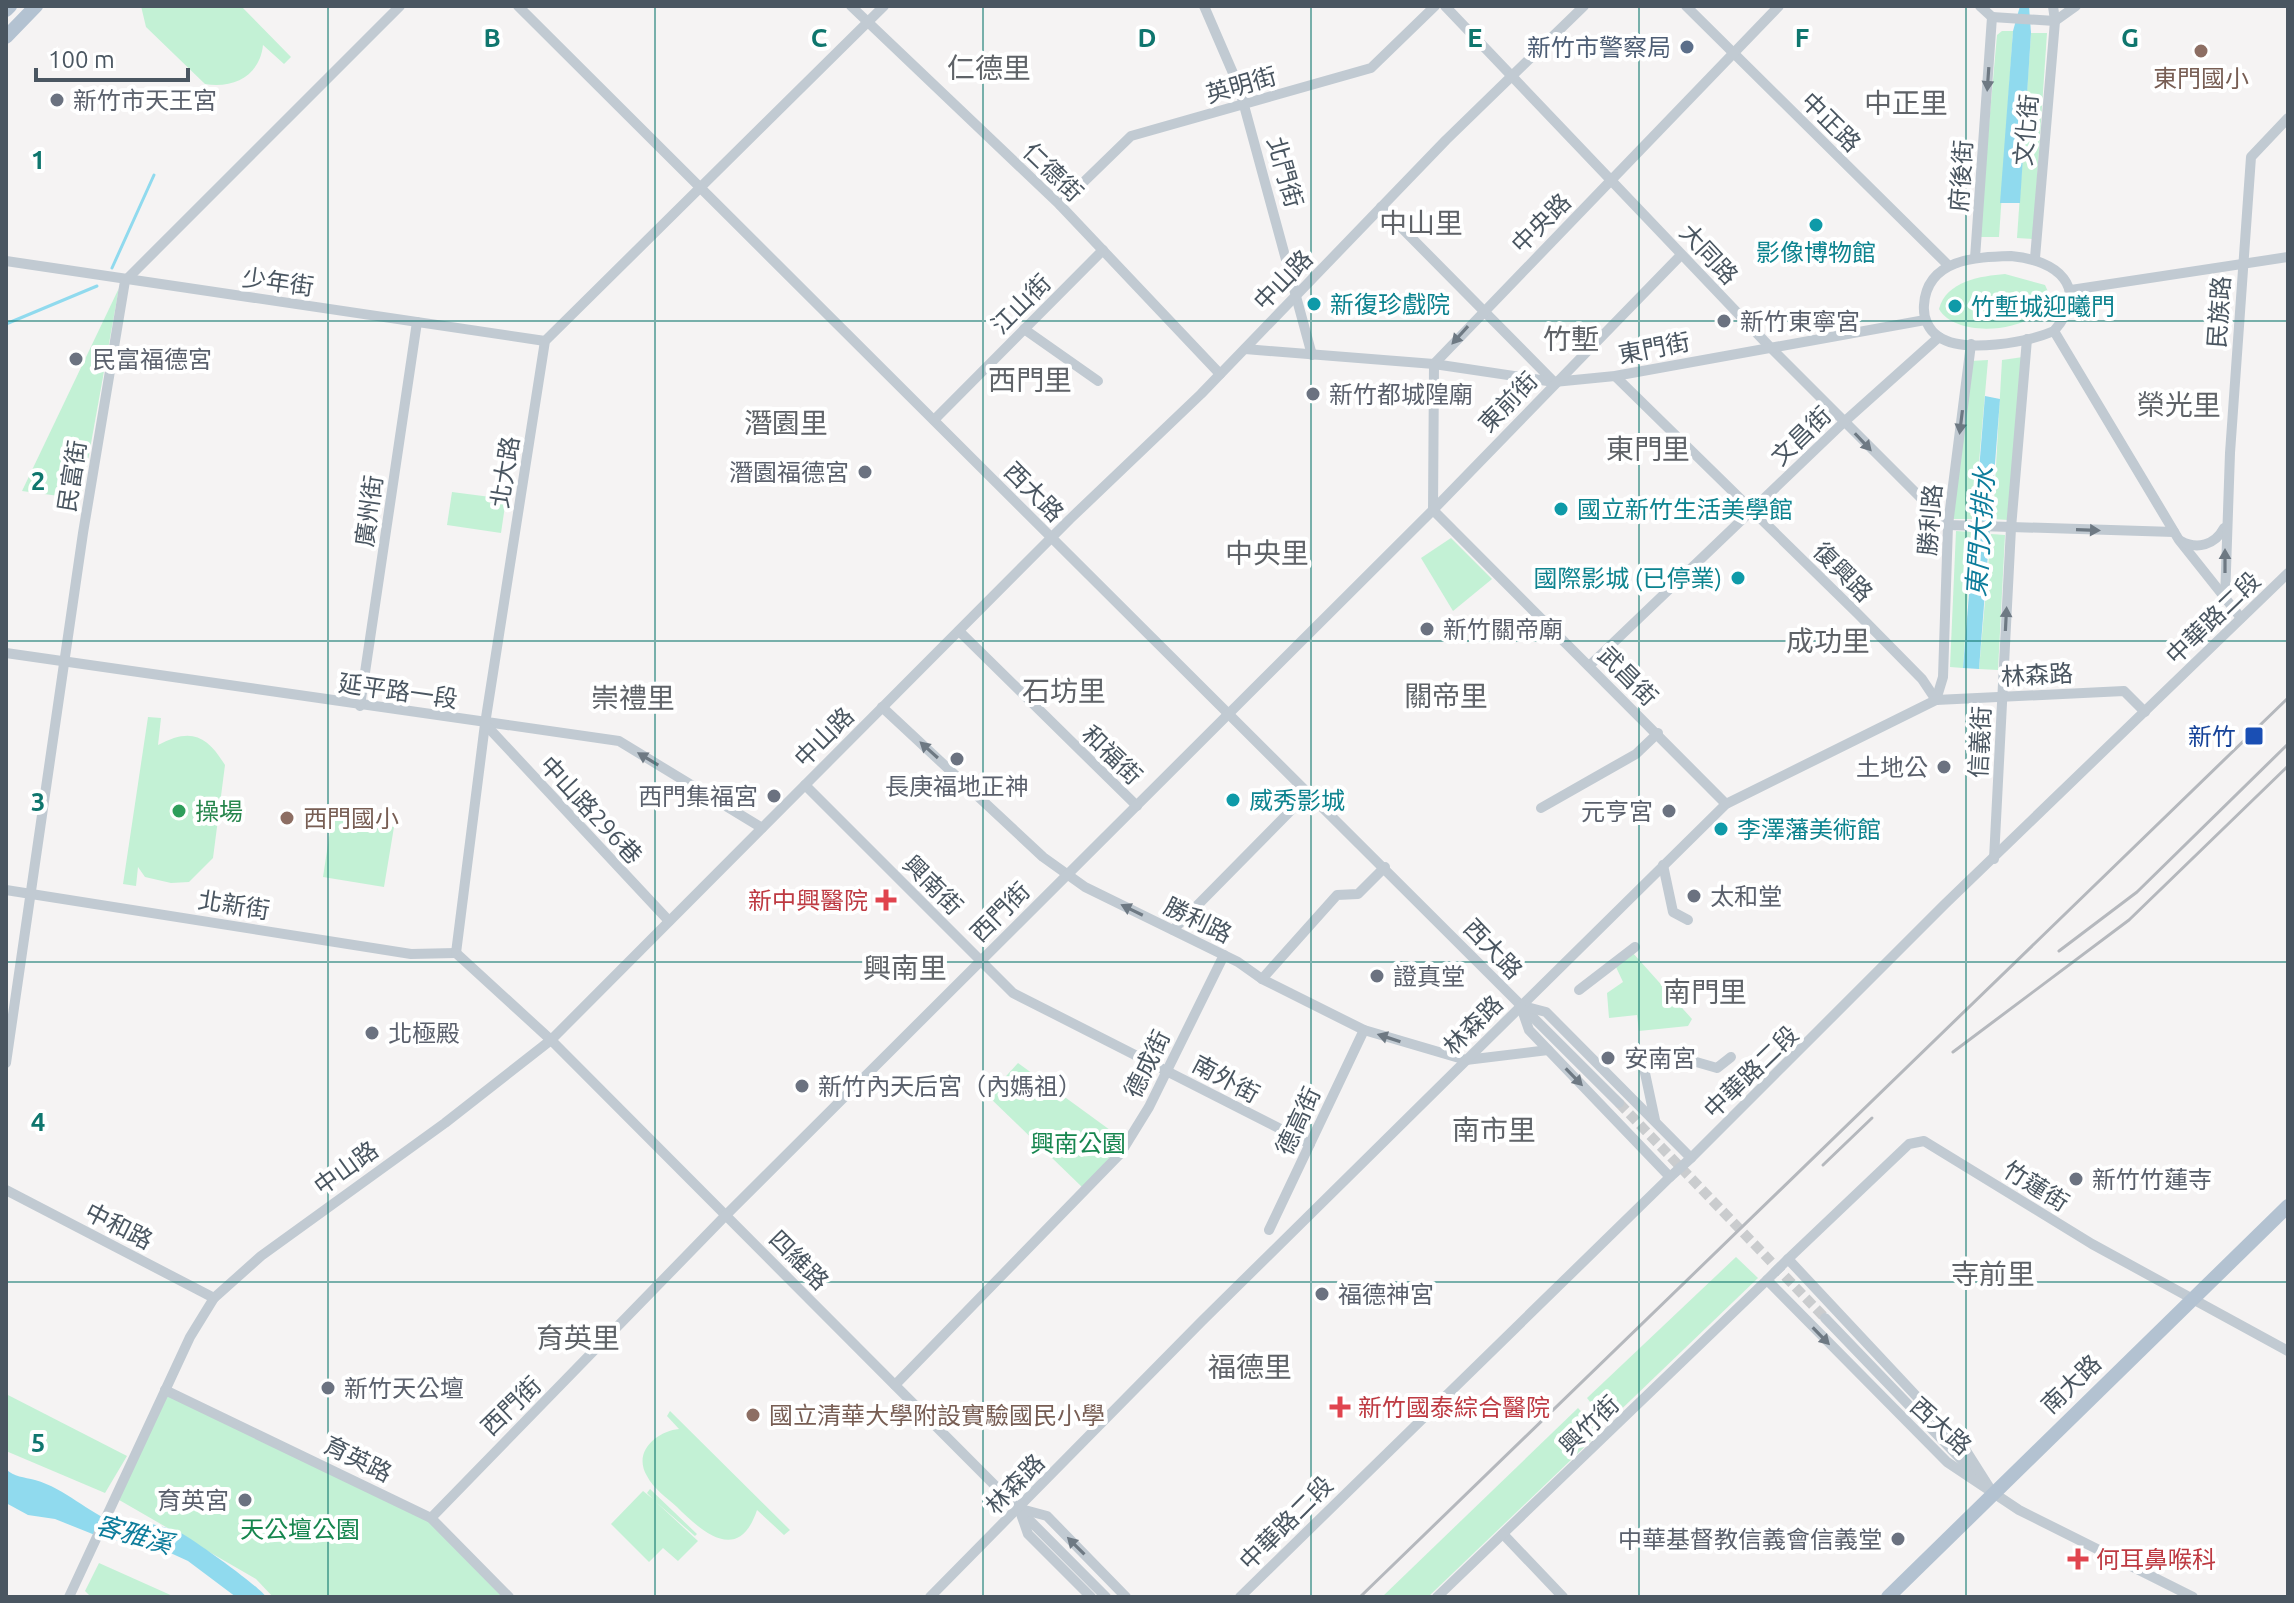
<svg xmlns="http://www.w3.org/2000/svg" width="2294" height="1603" font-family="Ubuntu,'Noto Sans TC',sans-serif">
<rect width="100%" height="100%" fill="#f5f3f3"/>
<g fill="#c3f1d5">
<path d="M141 6H241L291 57 284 64 263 45C260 75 234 89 205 84L146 27Z"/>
<polygon points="2002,31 2013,31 1999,237 1979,237 1997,35"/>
<polygon points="2031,33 2047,33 2033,239 2017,238"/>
<path d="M2005 274 2045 285 2050 296C2041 332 1957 341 1939 309 1946 281 1981 276 2005 274Z"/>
<polygon points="119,288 81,499 22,491"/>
<polygon points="2023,357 2008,520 1993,519 2002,360"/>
<polygon points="1988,360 1974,519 1953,519 1971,361"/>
<polygon points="452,492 506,499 501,533 447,525"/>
<polygon points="1956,531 1972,532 1963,668 1950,667"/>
<polygon points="1991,534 2005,535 1998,670 1979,669"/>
<polygon points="1451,538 1492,579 1453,611 1421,558"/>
<path d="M148 717 161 718 158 745C190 728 206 734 225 765L213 858 189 882 171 883 145 877 138 867 136 886 123 884Z"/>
<polygon points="332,818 394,827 384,887 323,877"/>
<polygon points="1632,952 1692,1019 1688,1026 1639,1031 1637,1015 1609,1018 1607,993 1623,982 1616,967"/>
<polygon points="1018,1063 1121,1138 1118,1148 1083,1188 988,1096"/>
<polygon points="1736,1257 1758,1278 1607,1423 1587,1398"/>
<polygon points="165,1390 431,1518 509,1597 273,1597 256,1579 114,1497"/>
<polygon points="6,1394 127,1456 105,1493 6,1451"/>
<polygon points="1578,1408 1600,1432 1428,1597 1382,1597"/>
<path d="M670 1411 790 1530 784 1535 757 1510C739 1564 703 1533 677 1507 667 1498 653 1488 647 1476 632 1451 658 1431 679 1429L667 1416Z"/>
<polygon points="650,1489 697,1534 695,1536 656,1502 698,1541 678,1561 663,1548 649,1562 611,1524 643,1491 653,1499 647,1493"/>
<polygon points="99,1563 175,1597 91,1597 85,1591"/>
</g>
<g fill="#90daee">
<polygon points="2020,6 2029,6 2031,33 2020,203 2000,203 2013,31"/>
<polygon points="1985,396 2000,399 1979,669 1963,668"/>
<path d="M6 1469C14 1477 24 1477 35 1480 66 1489 87 1512 117 1524 132 1517 161 1526 177 1531 189 1536 259 1586 266 1597H236L188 1561 140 1539 110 1541 55 1519 28 1515 6 1503Z"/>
</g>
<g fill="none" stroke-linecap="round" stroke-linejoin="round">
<g stroke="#90daee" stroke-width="3">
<polyline points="112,268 154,175"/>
<polyline points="6,324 97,286"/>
</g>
<polyline stroke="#caccce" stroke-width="10" stroke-dasharray="10 5" stroke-linecap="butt" points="1619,1103 1825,1318"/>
<g stroke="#c1cad2" stroke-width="10">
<polyline points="518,6 1619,1103"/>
<polyline points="851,6 1060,205 1220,374"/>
<polyline points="1204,6 1239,87 1312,355"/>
<polyline points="1445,6 1769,346 1948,525 2174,532"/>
<polyline points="1686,6 1948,265"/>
<polyline points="1992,17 2055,21 2076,6"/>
<polyline points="1060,205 1131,136 1371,68 1435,6"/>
<polyline points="1381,207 1554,382"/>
<path d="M2011 256C2056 260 2092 287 2054 331 2028 342 1964 354 1939 337 1928 330 1923 317 1924 305 1927 259 1975 257 2011 256Z"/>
<polyline points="1975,258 1992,17 1980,6"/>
<polyline points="2035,258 2055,21 2053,6"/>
<polyline points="6,261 545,341"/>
<polyline points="2071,290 2288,257"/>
<polyline points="1024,329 1098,381"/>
<polyline points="2054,331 2179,540 2241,618"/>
<polyline points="1245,349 1434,364 1554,382 1615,376 1925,320"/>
<polyline points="1615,376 1858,614 1922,679 1936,700"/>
<polyline points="934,420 1103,250"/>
<polyline points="1433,510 1434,364 1779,6"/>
<polyline points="1433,510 1726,804"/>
<path d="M2181 541C2197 550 2215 545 2224 528"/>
<polyline points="2225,599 2230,453 2251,157 2288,118"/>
<polyline points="959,631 1137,806"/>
<polyline points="6,653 619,741 762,828"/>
<polyline points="1589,666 1844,422 1939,337"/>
<polyline points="1936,700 1943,677 1948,525 1971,344"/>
<polyline points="360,706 417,322"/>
<polyline points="882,707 1043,857 1085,887 1238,962 1262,979 1364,1030 1466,1060 1548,1050"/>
<polyline points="485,724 669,921"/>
<polyline points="805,785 1013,993 1310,1144"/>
<polyline points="1541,808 1636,754 1658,733"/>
<polyline points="1994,859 2011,528 2027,339"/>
<polyline points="1663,865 1673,912 1688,920"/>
<polyline points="6,890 411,954 456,953"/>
<polyline points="1173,930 1308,793"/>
<polyline points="456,953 485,724 545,341 884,6"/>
<polyline points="456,953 551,1040 1106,1597"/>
<polyline points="1262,979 1337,895 1358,894 1385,867"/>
<polyline points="1579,990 1635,947"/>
<polyline points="1523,1006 1546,1012 1691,1158 1945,904 2288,573"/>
<polyline points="1642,1059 1655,1120"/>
<polyline points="1635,1060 1672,1055 1717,1068 1731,1057"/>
<polyline points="6,1063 83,533 125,281 400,6"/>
<polyline points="6,1190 214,1298"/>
<polyline points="1269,1230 1364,1030"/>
<polyline points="1825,1318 1977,1476"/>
<polyline points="895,1385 1120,1154 1149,1107 1224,955"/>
<polyline points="165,1390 431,1518 509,1597"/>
<polyline points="1989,1487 1963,1446 1788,1259 1909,1144 1924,1141 2092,1244 2288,1351"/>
<polyline points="1021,1509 1047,1516 1126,1597"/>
<polyline points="1021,1514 1028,1534 1091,1597"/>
<polyline points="431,1518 726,1215 1433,510 1681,255"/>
<polyline points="1503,1534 1563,1597"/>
<polyline points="69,1597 190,1337 214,1298 261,1256 445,1123 551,1040 1070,519 1201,394 1446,140 1584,6"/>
<polyline points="930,1597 1202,1321 1726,804 1936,700 2124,691 2145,712"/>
<polyline points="1240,1597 1670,1177 1529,1030 1521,1007"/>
<polyline points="1437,1597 1767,1280 1947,1462 2019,1510 2193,1597"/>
</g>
<g stroke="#b3c2d1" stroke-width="14">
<polyline points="6,10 10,6"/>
<polyline points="6,37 36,6"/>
<polyline points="1888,1597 2288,1206"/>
</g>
<g stroke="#b5b8bd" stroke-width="3">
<polyline points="2059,951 2137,892 2288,744"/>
<polyline points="1953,1052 2129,920 2288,766"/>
<polyline points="1823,1165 1872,1118"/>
<polyline points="1360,1597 2288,698"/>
</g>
<g stroke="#c1cad2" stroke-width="10">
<polyline points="1670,1177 1691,1158"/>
<polyline points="1767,1280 1788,1259"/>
</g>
</g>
<defs><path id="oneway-solid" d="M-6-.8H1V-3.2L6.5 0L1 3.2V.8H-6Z" transform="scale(2)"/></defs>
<g fill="#6e7983">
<use href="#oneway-solid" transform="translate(1988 79) rotate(94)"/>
<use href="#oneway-solid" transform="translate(1460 335) rotate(132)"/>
<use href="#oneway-solid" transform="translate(1961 422) rotate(97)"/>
<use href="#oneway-solid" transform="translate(1863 442) rotate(47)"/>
<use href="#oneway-solid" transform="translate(2088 530) rotate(2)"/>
<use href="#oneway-solid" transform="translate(2225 561) rotate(-90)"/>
<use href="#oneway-solid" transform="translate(2006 619) rotate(-87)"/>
<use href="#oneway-solid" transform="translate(929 750) rotate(-138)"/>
<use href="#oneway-solid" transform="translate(648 759) rotate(-149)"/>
<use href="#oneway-solid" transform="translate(1132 910) rotate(-154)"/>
<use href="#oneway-solid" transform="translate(1389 1038) rotate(-162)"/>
<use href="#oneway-solid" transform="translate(1574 1077) rotate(46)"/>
<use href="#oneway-solid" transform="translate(1821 1336) rotate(46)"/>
<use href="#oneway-solid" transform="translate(1076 1546) rotate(-135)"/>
</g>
<path fill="none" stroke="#0f766e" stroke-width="2" stroke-opacity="0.55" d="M328 6V1597M655 6V1597M983 6V1597M1311 6V1597M1639 6V1597M1966 6V1597M6 321H2288M6 641H2288M6 962H2288M6 1282H2288"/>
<circle fill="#5c6f8a" stroke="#fff" stroke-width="3" cx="1687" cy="47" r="8"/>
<g fill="#8d6e63" stroke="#fff" stroke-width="3">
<circle cx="2201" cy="51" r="8"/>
<circle cx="287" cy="818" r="8"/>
<circle cx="753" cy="1415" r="8"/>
</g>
<g fill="#6b7280" stroke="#fff" stroke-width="3">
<circle cx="57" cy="100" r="8"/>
<circle cx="1724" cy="321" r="8"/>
<circle cx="76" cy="359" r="8"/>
<circle cx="1313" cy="394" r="8"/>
<circle cx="865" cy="472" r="8"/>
<circle cx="1427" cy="629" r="8"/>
<circle cx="957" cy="759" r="8"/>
<circle cx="1944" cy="767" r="8"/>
<circle cx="774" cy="796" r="8"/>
<circle cx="1669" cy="811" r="8"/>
<circle cx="1694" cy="896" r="8"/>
<circle cx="1377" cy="976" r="8"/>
<circle cx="372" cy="1033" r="8"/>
<circle cx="1608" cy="1058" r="8"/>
<circle cx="802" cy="1086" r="8"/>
<circle cx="2076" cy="1179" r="8"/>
<circle cx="1322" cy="1294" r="8"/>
<circle cx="328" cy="1388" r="8"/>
<circle cx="245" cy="1500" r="8"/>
<circle cx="1898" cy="1539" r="8"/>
</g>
<g fill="#0f9aa8" stroke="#fff" stroke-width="3">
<circle cx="1816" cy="225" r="8"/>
<circle cx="1314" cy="304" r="8"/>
<circle cx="1955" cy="306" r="8"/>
<circle cx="1561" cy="509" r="8"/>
<circle cx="1738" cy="578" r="8"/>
<circle cx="1233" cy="800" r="8"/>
<circle cx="1721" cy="829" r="8"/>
</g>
<rect fill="#1a4fb4" stroke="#fff" stroke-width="3" x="2244" y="726" width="20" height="20" rx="4"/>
<circle fill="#2e9e5b" stroke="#fff" stroke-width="3" cx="179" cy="811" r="8"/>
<g fill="#e0444e" stroke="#fff" stroke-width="3">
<path d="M882 888h8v8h8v8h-8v8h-8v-8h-8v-8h8z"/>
<path d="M1336 1395h8v8h8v8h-8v8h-8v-8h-8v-8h8z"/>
<path d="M2074 1547h8v8h8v8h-8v8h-8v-8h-8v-8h8z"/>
</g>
<g text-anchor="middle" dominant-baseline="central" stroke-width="8" stroke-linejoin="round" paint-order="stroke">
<g font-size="24" fill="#4e5e75" stroke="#fff" text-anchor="end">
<text x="1671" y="47">新竹市警察局</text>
</g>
<g font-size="24" fill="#785e54" stroke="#fff" text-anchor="start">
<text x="2201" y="78" text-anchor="middle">東門國小</text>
<text x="303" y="818">西門國小</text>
<text x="769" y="1415">國立清華大學附設實驗國民小學</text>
</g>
<g font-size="24" fill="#4a5661" stroke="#fff">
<text transform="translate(1241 85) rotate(-16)">英明街</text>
<text transform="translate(1831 122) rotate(45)">中正路</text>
<text transform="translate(2026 130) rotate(-85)">文化街</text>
<text transform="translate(1053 172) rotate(44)">仁德街</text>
<text transform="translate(1285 172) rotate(74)">北門街</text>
<text transform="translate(1961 176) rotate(-86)">府後街</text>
<text transform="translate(1541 223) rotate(-45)">中央路</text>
<text transform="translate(1709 254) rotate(47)">大同路</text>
<text transform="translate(1283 280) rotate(-46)">中山路</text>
<text transform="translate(278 282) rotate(8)">少年街</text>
<text transform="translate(1021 304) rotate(-45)">江山街</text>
<text transform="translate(2219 312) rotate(-86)">民族路</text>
<text transform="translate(1654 348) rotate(-11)">東門街</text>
<text transform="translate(1508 402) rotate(-46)">東前街</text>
<text transform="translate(1801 436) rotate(-44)">文昌街</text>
<text transform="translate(505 472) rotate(-81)">北大路</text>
<text transform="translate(72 476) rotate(-81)">民富街</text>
<text transform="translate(1034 492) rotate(45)">西大路</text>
<text transform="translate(369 511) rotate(-82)">廣州街</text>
<text transform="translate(1930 520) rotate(-85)">勝利路</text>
<text transform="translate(1843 572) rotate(45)">復興路</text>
<text transform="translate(2213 618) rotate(-44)">中華路二段</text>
<text transform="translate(2037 675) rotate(-3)">林森路</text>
<text transform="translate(1628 676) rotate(45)">武昌街</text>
<text transform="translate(398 691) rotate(8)">延平路一段</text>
<text transform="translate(824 737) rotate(-45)">中山路</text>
<text transform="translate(1980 742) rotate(-87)">信義街</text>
<text transform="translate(1112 755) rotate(44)">和福街</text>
<text transform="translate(591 810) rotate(47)">中山路296巷</text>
<text transform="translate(933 885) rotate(45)">興南街</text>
<text transform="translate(234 905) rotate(9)">北新街</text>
<text transform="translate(1000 912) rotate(-45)">西門街</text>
<text transform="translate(1198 920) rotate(26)">勝利路</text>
<text transform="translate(1493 949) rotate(46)">西大路</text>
<text transform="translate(1473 1025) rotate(-45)">林森路</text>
<text transform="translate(1147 1064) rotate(-64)">德成街</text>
<text transform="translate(1751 1072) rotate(-44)">中華路二段</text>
<text transform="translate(1226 1079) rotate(28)">南外街</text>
<text transform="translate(1298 1121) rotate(-65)">德高街</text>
<text transform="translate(346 1168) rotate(-36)">中山路</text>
<text transform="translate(2036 1186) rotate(32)">竹蓮街</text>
<text transform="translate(119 1226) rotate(27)">中和路</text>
<text transform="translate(799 1260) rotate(45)">四維路</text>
<text transform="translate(2071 1384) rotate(-44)">南大路</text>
<text transform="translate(511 1406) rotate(-44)">西門街</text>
<text transform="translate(1589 1425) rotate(-44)">興竹街</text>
<text transform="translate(1941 1426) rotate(42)">西大路</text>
<text transform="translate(358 1459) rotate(26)">育英路</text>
<text transform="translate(1015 1484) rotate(-46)">林森路</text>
<text transform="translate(1286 1523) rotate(-45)">中華路二段</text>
</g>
<g font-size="24" fill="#5b616d" stroke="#fff" text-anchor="start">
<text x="73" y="100">新竹市天王宮</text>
<text x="1740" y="321">新竹東寧宮</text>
<text x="92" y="359">民富福德宮</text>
<text x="1329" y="394">新竹都城隍廟</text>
<text x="849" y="472" text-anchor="end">潛園福德宮</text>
<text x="1443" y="629">新竹關帝廟</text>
<text x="1928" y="767" text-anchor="end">土地公</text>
<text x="957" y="786" text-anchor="middle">長庚福地正神</text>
<text x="758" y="796" text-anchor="end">西門集福宮</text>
<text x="1653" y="811" text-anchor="end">元亨宮</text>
<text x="1710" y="896">太和堂</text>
<text x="1393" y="976">證真堂</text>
<text x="388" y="1033">北極殿</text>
<text x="1624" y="1058">安南宮</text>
<text x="818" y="1086">新竹內天后宮（內媽祖）</text>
<text x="2092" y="1179">新竹竹蓮寺</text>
<text x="1338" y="1294">福德神宮</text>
<text x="344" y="1388">新竹天公壇</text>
<text x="229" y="1500" text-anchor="end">育英宮</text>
<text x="1882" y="1539" text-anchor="end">中華基督教信義會信義堂</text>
</g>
<g font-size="24" fill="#0d838f" stroke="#fff" text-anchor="start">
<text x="1816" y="252" text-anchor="middle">影像博物館</text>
<text x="1330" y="304">新復珍戲院</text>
<text x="1971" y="306">竹塹城迎曦門</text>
<text x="1577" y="509">國立新竹生活美學館</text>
<text x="1722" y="578" text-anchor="end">國際影城 (已停業)</text>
<text x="1249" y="800">威秀影城</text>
<text x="1737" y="829">李澤藩美術館</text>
</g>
<g font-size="24" fill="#164399" stroke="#fff" text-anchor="end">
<text x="2236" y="736">新竹</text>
</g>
<g font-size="24" fill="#27864d" stroke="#fff" text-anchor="start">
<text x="195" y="811">操場</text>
</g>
<g font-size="24" fill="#be3a42" stroke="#fff" text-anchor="start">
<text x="868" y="900" text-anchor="end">新中興醫院</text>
<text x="1358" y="1407">新竹國泰綜合醫院</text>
<text x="2096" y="1559">何耳鼻喉科</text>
</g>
<g font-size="24" fill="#17864f" stroke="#fff">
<text x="1078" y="1143">興南公園</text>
<text x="300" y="1529">天公壇公園</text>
</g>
<g font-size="26" font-style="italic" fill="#0c7c9b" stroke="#fff">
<text transform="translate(1980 532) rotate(-86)">東門大排水</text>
<text transform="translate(134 1534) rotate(16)">客雅溪</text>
</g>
<g font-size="28" fill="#5f6368" stroke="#fff">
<text x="989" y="67">仁德里</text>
<text x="1906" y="102">中正里</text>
<text x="1421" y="222">中山里</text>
<text x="1571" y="338">竹塹</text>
<text x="1030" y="379">西門里</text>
<text x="2179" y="404">榮光里</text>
<text x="786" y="422">潛園里</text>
<text x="1648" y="448">東門里</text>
<text x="1267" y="552">中央里</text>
<text x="1828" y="640">成功里</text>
<text x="1064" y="690">石坊里</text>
<text x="1446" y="695">關帝里</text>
<text x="633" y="697">崇禮里</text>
<text x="905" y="967">興南里</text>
<text x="1705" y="991">南門里</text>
<text x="1494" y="1129">南市里</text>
<text x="1993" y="1273">寺前里</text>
<text x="578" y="1337">育英里</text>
<text x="1250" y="1366">福德里</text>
</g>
</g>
<g font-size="26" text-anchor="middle" font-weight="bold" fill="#0f766e" stroke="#fff" stroke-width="8" stroke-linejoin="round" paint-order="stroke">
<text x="492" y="47">B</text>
<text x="819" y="47">C</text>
<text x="1147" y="47">D</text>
<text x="1475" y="47">E</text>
<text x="1802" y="47">F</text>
<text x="2130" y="47">G</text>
<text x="38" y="169">1</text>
<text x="38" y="490">2</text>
<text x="38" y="811">3</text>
<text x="38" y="1131">4</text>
<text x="38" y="1452">5</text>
</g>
<rect width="2294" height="1603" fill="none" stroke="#4a5661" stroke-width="16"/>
<path d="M36 68v12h152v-12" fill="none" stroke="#4a5661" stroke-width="4"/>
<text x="48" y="68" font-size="24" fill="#4a5661" stroke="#ffffff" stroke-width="6" paint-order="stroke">100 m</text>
</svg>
